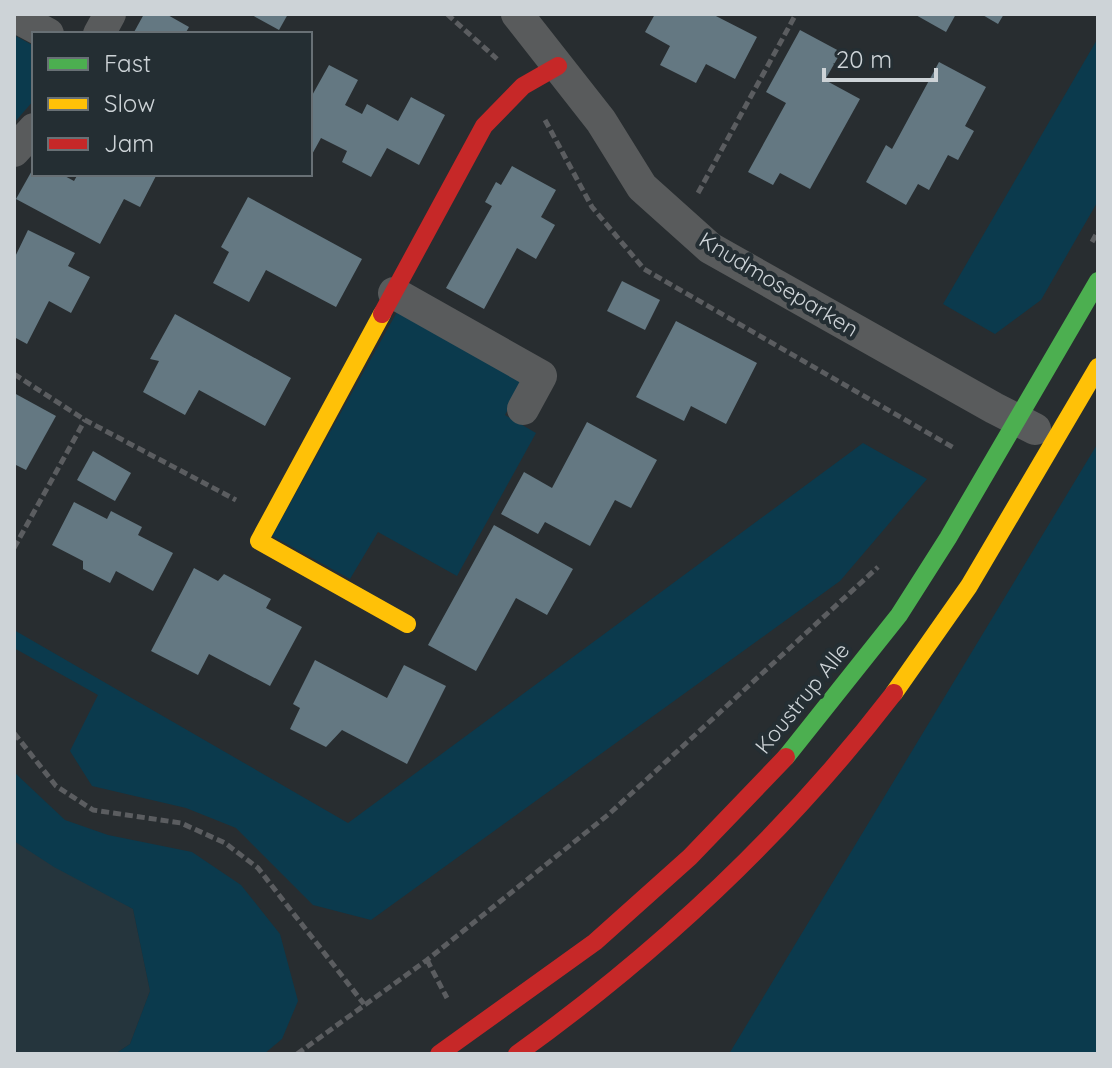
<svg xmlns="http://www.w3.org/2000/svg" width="1112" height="1068" font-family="Quicksand,sans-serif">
<rect width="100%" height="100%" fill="#282d30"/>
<polygon fill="#25353d" points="14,836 133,909 150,991 130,1044 115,1054 14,1054"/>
<g fill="#0b3a4d">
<polygon points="14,35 34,46 34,100 14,123"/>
<polygon points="1098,38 1098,201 1041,300 995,334 943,304"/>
<polygon points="397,312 522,382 505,415 536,433 457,576 378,532 350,579 272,536"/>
<polygon points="863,443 927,479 840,581 371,920 313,905 236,828 186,808 92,786 70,751 98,695 14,648 14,630 348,823"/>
<polygon points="1098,443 1098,1054 729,1054"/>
<polygon points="14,772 65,820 108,835 192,852 241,885 280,934 298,1001 282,1039 264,1054 115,1054 130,1044 150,991 133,909 54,867 14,841"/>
</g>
<g fill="#647882">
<polygon points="144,14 166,14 189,27 185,34 133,34"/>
<polygon points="250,14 288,14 279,30"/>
<polygon points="655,14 712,14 757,37 735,79 706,64 696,83 660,65 670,46 645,32"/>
<polygon points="914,14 956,14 946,32"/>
<polygon points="981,14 1004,14 998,24"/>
<polygon points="800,30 841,52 825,80 860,99 810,189 780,173 773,185 748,172 786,103 766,92"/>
<polygon points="939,62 986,87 965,126 974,131 958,160 948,155 929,190 918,184 906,205 866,182 886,145 892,149"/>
<polygon points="329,65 358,80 345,105 362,114 367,104 398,121 411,97 445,115 419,165 387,148 371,177 342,162 347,151 321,138 310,158 310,99"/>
<polygon points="512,166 556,190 541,217 555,225 536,259 517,248 484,309 446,288 492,206 485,202 496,182 501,185"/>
<polygon points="34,167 34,174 61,174 74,181 78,174 157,174 140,207 124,199 100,244 16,199"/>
<polygon points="248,197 362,259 336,307 266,270 249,302 213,283 229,252 221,247"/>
<polygon points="28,230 75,253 68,266 90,277 71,313 49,301 27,344 14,337 14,259"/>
<polygon points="622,281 660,300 645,330 607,311"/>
<polygon points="175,314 291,378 265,426 199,390 185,415 143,392 159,361 150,359"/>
<polygon points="676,321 757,363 726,424 691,406 684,421 636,397"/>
<polygon points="14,393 56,416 26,470 14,464"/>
<polygon points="587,422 657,460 631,508 615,500 590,546 545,522 538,534 501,514 524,472 552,488"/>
<polygon points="93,451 131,473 115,501 77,480"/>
<polygon points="74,502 107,519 111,511 142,527 138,535 173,553 153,591 116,571 110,583 83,569 83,561 52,545"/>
<polygon points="494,525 573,569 547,615 516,598 476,671 428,645"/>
<polygon points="194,568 218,581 224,574 271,599 266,608 302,627 270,686 209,654 198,675 151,651"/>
<polygon points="315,660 387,698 404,665 446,686 407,764 342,730 326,747 290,729 300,708 293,704"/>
</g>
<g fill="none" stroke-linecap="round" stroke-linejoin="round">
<g stroke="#5b5d60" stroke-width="5" stroke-dasharray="8 4" stroke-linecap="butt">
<polyline points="447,14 497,59"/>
<polyline points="545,120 592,207 644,269 954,448"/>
<polyline points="698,193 796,14"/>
<polyline points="1092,242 1098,231"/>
<polyline points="14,374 85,420 236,500"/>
<polyline points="14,548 85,420"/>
<polyline points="14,733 56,786 93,810 181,823 225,843 258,868 364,1004"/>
<polyline points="427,960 447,998"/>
<polyline points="297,1054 427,960 609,814 878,567"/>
</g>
<g stroke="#595b5c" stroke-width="32">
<polyline points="517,14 601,121 642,187 710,248 994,408 1035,429"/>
<polyline points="14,16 48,34"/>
<polyline points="99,34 110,14"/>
<polyline points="14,151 34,129"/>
<polyline points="394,293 541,376 523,409"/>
</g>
<polyline stroke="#4caf50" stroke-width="18" points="786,757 899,615 948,538 1098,281"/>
<g stroke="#ffc107" stroke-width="18">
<polyline points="382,314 259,541 407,624"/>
<polyline points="894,693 969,586 1098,367"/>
</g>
<g stroke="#c62828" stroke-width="18">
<polyline points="382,314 484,126 523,86 558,66"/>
<polyline points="439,1054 595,942 690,857 786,757"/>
<path d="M517 1054C659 952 787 832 894 693"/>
</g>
</g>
<g text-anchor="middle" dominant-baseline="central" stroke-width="8" stroke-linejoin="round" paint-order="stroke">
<g font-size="22" fill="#cdd3d7" stroke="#242e33">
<text transform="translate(779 284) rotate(31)">Knudmoseparken</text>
<text transform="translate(802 698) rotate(-51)">Koustrup Alle</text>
</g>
</g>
<rect width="1112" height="1068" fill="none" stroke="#cdd3d7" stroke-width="32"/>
<rect x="32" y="32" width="280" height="144" fill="#242e33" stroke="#687075" stroke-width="2"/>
<rect x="48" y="58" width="40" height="12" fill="#4caf50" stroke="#687075" stroke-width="2"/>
<text x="104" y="72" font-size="24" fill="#cdd3d7">Fast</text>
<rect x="48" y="98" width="40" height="12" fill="#ffc107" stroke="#687075" stroke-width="2"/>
<text x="104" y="112" font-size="24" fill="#cdd3d7">Slow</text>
<rect x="48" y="138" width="40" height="12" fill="#c62828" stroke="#687075" stroke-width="2"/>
<text x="104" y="152" font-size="24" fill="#cdd3d7">Jam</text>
<path d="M824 68v12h112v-12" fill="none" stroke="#cdd3d7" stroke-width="4"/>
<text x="836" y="68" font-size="24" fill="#cdd3d7" stroke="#242e33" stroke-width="6" paint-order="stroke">20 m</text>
</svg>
